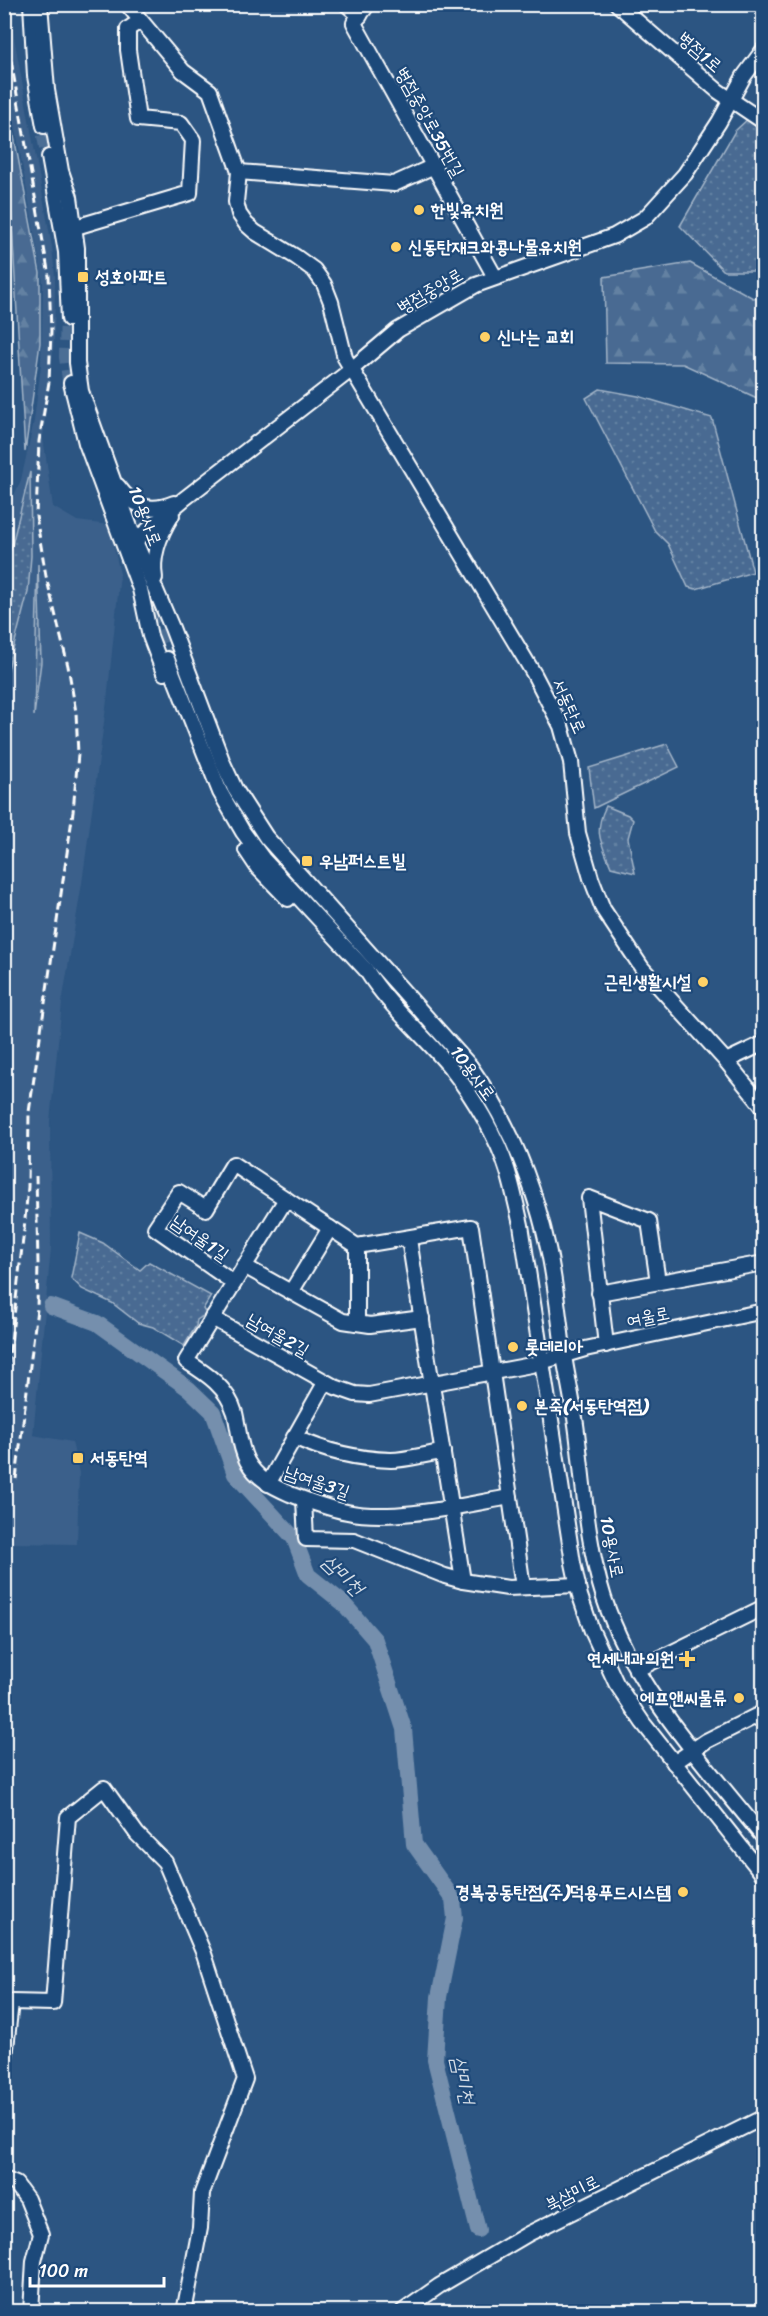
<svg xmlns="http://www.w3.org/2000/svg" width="768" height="2316" font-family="Sriracha,'Poor Story',sans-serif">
<defs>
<pattern id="grass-dots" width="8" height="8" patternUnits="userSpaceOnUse" patternTransform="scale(1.5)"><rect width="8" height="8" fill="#486b92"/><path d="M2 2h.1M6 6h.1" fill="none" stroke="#6381a2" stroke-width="1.8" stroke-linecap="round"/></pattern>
<pattern id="forest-firs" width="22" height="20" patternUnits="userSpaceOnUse" patternTransform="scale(1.5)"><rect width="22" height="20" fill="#486b92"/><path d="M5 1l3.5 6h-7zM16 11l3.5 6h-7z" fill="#6381a2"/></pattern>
</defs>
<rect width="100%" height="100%" fill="#2c5582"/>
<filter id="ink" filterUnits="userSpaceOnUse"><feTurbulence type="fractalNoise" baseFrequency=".0167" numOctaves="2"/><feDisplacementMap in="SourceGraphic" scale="12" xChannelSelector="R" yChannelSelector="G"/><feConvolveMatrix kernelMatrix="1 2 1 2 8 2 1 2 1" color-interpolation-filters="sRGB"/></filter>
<g filter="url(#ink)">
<polygon fill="#3b618b" points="8,4 52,247 55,277 54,344 43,437 53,507 77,521 109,525 120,574 107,700 82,883 62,1003 50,1121 51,1248 33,1435 72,1442 79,1473 77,1544 12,1543 5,1596 4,503 13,498 21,480 34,421 41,366 43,282 5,68 5,5"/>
<g fill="url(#grass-dots)" stroke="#a4b5c8" stroke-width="1.5">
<polygon points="749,118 763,127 763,271 724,271 680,226 735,131"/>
<polygon points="600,389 638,396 712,418 753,572 696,589 688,587 668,544 655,531 586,398"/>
<polygon points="30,472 31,556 28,592 5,680 5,573"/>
<polygon points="38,564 41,662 34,716"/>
<polygon points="667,744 679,767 594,808 589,768"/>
<path d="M606 806 628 815 633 820 628 838 635 873 611 867C601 842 593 832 606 806Z"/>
<polygon points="80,1233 103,1243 140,1270 149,1262 211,1296 203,1309 206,1314 197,1320 196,1326 184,1346 153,1327 138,1323 112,1303 82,1289 71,1278"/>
</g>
<g fill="url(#forest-firs)" stroke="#a4b5c8" stroke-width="1.5">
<polygon points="5,89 40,273 40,343 25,452 11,208 4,160"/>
<polygon points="690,263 753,298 763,297 763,404 757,398 683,364 606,363 604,277"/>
</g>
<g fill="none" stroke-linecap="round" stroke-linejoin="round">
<g stroke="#748fad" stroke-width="16">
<polyline points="51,1306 97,1323 189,1389 213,1412 235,1474 294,1538 308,1575 343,1603 375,1640 404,1729 414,1844 451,1896"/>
<polyline points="453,1900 455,1918 439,1997 435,2060 478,2230"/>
</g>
<g stroke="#4c6e95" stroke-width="14" stroke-dasharray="14 7" stroke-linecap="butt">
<polyline points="40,114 50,169"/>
<polyline points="67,307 66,357 71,395"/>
<polyline points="136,557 158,618"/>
<polyline points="149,611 167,659"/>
</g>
<g stroke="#fff" stroke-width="18">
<g id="minor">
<polyline points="31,4 35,76 44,126"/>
<path d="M40 4 47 90 61 171 70 197 77 248V363L81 391 135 541 172 628 223 763 235 789 266 837 470 1066C508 1120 534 1184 548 1248 556 1284 559 1320 564 1356 568 1381 574 1407 577 1432 584 1488 587 1544 604 1598 634 1690 704 1763 764 1838"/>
<polyline points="127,4 183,71 210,91 239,172 236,202 239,214 246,224 255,232 296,257 314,270 324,284 331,302 345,358 534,674 561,726 571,762 578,833 591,878 603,909 642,968 726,1061 764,1108"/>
<polyline points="346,4 360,16"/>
<polyline points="368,4 354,23 495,277"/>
<polyline points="617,4 718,91 764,122"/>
<polyline points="49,157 66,252 69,319"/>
<polyline points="239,172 394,184 434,166"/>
<polyline points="66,226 79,226 190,193 193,140 181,123 138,119 128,50 128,29 140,21"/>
<polyline points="71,383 86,443 140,589 150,636 164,673"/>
<path d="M118 486C133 507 150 513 174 503"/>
<polyline points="129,546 184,499 347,373 398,330 476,285 614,236 645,218 685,174 719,122 744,76 764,49"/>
<path d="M155 578C151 555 160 534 172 515"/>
<path d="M167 659 220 792 243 832 263 859 366 970C389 1007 423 1034 450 1067 472 1095 498 1138 508 1172 513 1189 517 1207 521 1225L573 1563 580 1596 592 1631 616 1683 643 1723 764 1876"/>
<polyline points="246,850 258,868 288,899"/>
<polyline points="726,1061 764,1043"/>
<path d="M286 1199 186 1361C207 1374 227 1387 235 1413 239 1429 239 1446 247 1461 257 1479 272 1486 290 1494 308 1501 327 1508 347 1512 394 1522 463 1505 510 1497"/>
<polyline points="409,1239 463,1581"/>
<polyline points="244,1266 343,1321 370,1325 422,1318"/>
<polyline points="234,1283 155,1228 179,1192 206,1209 233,1164 357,1246 471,1227 523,1587"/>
<polyline points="291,1292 330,1228"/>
<polyline points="599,1293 764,1263"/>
<polyline points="212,1318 335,1387 355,1394 369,1395 531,1365 585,1349 764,1311"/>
<polyline points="357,1323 357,1246"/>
<polyline points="606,1345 589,1198 649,1221 658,1282"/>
<path d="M294 1437C324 1451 358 1459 391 1460 407 1460 426 1454 443 1452"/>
<polyline points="268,1484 325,1383"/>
<polyline points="304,1500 306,1539 354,1540 445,1576 463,1581 508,1588 578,1585"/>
<polyline points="636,1670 764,1607"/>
<polyline points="674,1763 706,1741 764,1712"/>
<polyline points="4,2067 11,2002 53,2003 68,1817 104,1788 137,1834 165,1862 204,1954 245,2079 202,2193 200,2228 184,2312"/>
<polyline points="4,2179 16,2184 27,2199 41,2234 34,2261 31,2312"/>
<polyline points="402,2312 439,2286 528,2234 764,2117"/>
</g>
</g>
<use href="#minor" stroke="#1f4a7a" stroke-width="14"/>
<g stroke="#fff" stroke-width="3" stroke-dasharray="9 4.5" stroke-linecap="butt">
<polyline points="4,21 49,276 51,331 49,382 39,441 36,516 46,576 68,666 76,712 78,754 73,812 29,1112 28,1187 24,1230 4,1403"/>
<polyline points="16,1479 37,1309 38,1263 36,1176"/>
</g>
</g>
</g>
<g fill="#ffd166" stroke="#1f4a7a" stroke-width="2">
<circle cx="419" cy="210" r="6"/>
<circle cx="396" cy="247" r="6"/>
<rect x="77" y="271" width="12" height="12" rx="3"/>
<circle cx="485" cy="337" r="6"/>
<rect x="301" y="855" width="12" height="12" rx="3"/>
<circle cx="703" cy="982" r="6"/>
<circle cx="513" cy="1347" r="6"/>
<circle cx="522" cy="1406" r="6"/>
<rect x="72" y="1452" width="12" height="12" rx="3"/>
<path d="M684 1650h6v6h6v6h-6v6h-6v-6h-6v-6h6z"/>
<circle cx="739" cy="1698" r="6"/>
<circle cx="683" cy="1892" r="6"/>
</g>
<g text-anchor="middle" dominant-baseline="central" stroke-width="4.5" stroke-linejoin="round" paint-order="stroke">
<g font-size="18" fill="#fff" stroke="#1f4a7a">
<text transform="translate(700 52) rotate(41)">병점1로</text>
<text transform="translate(430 122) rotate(61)">병점중앙로35번길</text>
<text transform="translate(430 291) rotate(-30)">병점중앙로</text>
<text transform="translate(145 516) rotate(69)">10용사로</text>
<text transform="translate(569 706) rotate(66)">서동탄로</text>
<text transform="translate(473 1073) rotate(54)">10용사로</text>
<text transform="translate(200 1238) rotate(35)">남여울1길</text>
<text transform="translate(648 1317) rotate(-12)">여울로</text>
<text transform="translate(278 1335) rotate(30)">남여울2길</text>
<text transform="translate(317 1482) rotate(19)">남여울3길</text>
<text transform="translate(612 1547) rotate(79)">10용사로</text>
<text transform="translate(572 2193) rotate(-27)">북삼미로</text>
</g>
<g font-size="18" font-weight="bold" fill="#fff" stroke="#1f4a7a" text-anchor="start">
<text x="431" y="210">한빛유치원</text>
<text x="408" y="247">신동탄재크와콩나물유치원</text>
<text x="95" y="277">성호아파트</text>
<text x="497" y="337">신나는 교회</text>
<text x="319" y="861">우남퍼스트빌</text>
<text x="691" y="982" text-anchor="end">근린생활시설</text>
<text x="525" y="1347">롯데리아</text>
<text x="534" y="1406">본죽(서동탄역점)</text>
<text x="90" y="1458">서동탄역</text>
<text x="674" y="1659" text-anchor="end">연세내과의원</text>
<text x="727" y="1698" text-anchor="end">에프앤씨물류</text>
<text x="671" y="1892" text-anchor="end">경복궁동탄점(주)덕용푸드시스템</text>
</g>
<g font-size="20" font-style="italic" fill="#d5dde6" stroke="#1f4a7a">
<text transform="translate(343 1575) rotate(44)">삼미천</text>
<text transform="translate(463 2080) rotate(78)">삼미천</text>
</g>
</g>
<rect width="768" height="2316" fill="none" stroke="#1f4a7a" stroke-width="24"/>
<rect x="12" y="12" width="744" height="2292" fill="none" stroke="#fff" stroke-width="2" filter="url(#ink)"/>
<path d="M30 2277v9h134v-9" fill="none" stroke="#ffffff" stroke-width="3"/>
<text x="39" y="2277" font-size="18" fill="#ffffff" stroke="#1f4a7a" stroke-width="4.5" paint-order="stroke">100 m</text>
</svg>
